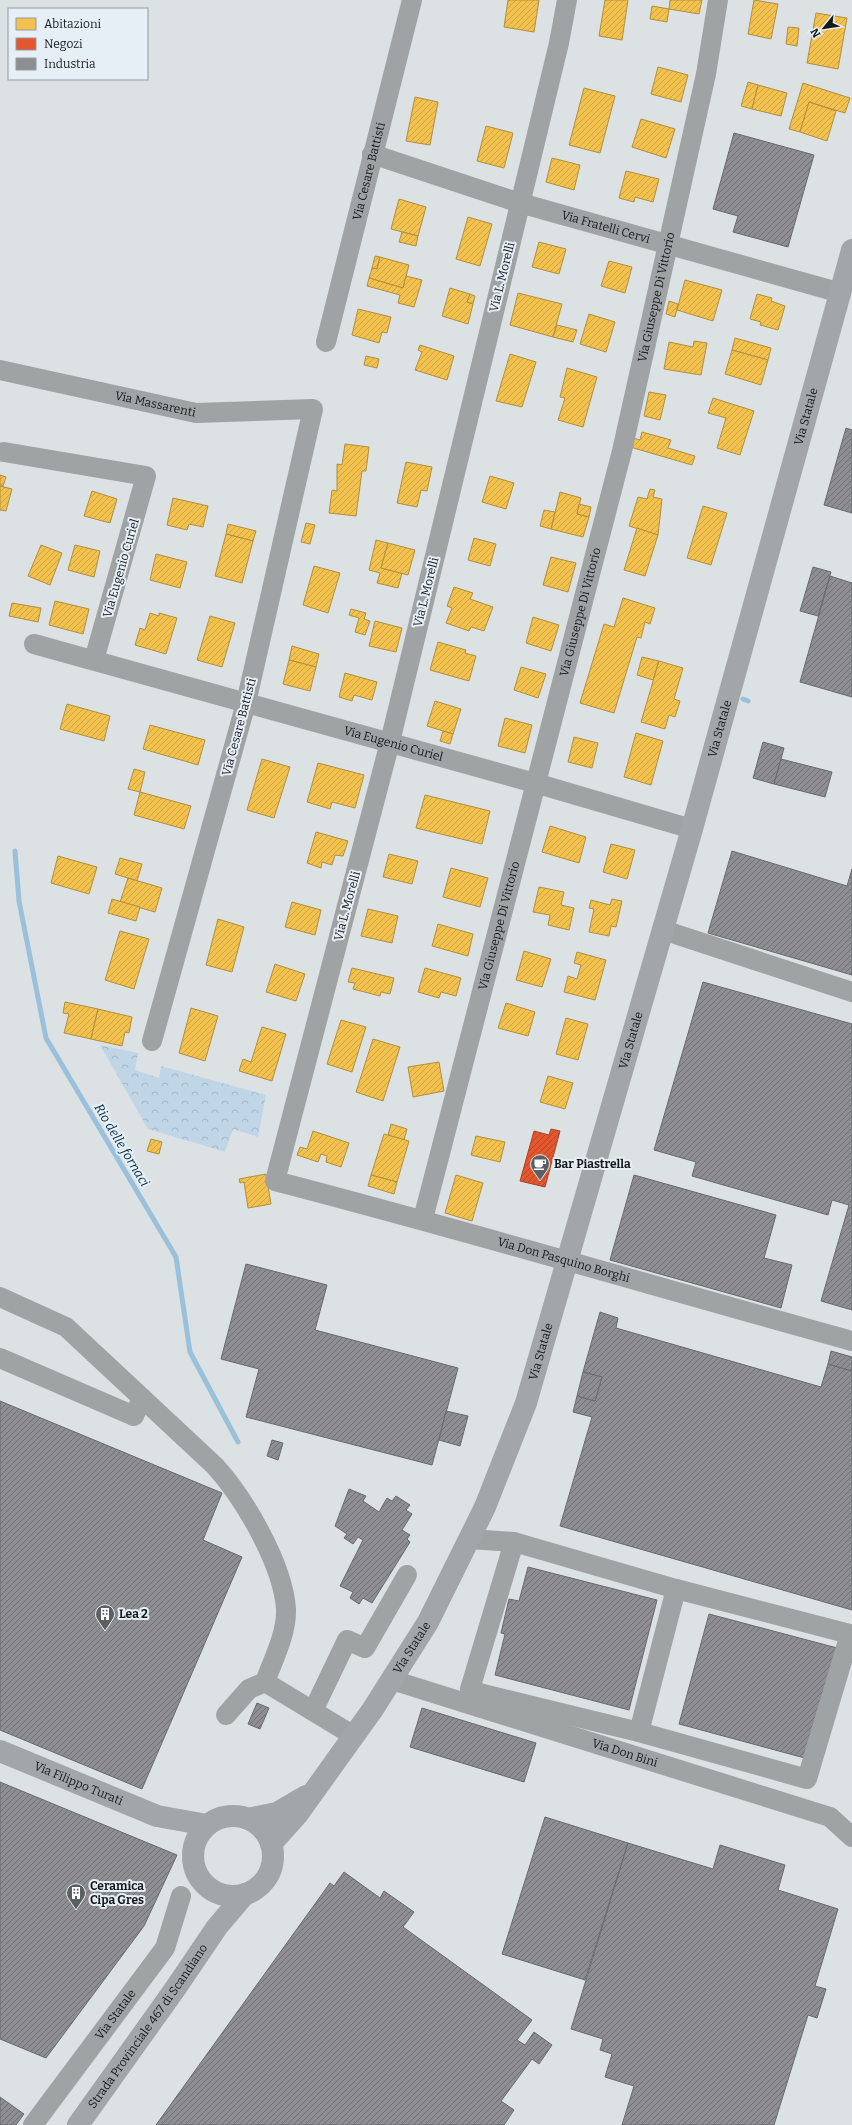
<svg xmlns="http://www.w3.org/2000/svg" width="852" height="2125" font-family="Bitter,serif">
<defs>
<pattern id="forest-crowns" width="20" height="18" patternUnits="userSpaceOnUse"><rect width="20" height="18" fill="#c0d6e6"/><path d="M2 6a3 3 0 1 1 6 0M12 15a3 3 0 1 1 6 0" fill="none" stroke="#a4b7c5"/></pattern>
<pattern id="homes-hatch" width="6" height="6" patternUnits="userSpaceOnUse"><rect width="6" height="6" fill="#f2c14e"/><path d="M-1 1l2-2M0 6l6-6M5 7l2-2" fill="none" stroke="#cfa544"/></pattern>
<pattern id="shops-hatch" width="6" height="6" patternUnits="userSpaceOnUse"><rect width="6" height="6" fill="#e4572e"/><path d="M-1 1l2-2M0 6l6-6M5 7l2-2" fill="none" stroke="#b84726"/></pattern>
<pattern id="industry-hatch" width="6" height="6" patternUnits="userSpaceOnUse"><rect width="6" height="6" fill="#8d8d92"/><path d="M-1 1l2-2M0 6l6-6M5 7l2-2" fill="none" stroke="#727276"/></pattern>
</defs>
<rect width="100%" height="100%" fill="#dce1e4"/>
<polygon fill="url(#forest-crowns)" points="100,1045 138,1053 135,1070 159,1078 161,1066 266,1095 258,1137 233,1129 225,1152 148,1129"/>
<g fill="url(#homes-hatch)" stroke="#b08f3f">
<polygon points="508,0 539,0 534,32 504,27"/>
<polygon points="605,0 628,0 622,40 599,36"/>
<polygon points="670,0 702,0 699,14 669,9"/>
<polygon points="754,0 778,4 771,39 748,34"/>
<polygon points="652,6 669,9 667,22 650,19"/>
<polygon points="816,13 847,18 838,69 807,63"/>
<polygon points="788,27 799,28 797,46 786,44"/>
<polygon points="658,67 688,75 681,102 651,94"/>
<polygon points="748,82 758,85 752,109 741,106"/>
<polygon points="803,83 850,98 845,113 809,102 800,132 789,129"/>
<polygon points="758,85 787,93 781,116 752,109"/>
<polygon points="584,88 615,96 600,153 569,145"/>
<polygon points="415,97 438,102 430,145 406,141"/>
<polygon points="809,102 836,111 827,141 800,132"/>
<polygon points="641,119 675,129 666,158 632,147"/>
<polygon points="486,126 513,133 504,168 477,161"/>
<polygon points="552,158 580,165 574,190 546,182"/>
<polygon points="626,171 659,179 653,202 635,197 634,202 619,198"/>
<polygon points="399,199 426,207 418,236 391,229"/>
<polygon points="468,217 492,224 480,266 456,259"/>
<polygon points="402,232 418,236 416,246 399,242"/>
<polygon points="539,242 566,249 559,274 532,267"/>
<polygon points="375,256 380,257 377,269 372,268"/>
<polygon points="380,257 409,265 403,288 369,278 372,268 377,269"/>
<polygon points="609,261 632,267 625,293 601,286"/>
<polygon points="406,276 422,280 414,307 398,303 400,295 367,286 369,278 403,288"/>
<polygon points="685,280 722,290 713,321 677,310"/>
<polygon points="450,288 470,294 467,302 473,304 468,324 442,316"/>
<polygon points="518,293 562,304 553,337 510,325"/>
<polygon points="470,294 475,296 473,304 467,302"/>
<polygon points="757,294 772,298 771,301 785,306 778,330 760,325 761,322 750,319"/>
<polygon points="669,301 678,304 675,317 666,314"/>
<polygon points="358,309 391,317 387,333 382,332 379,343 352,335"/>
<polygon points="589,314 615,322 606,352 580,344"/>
<polygon points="557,325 577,330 573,342 553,337"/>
<polygon points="735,338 771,348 768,360 732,350"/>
<polygon points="694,341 707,343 701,375 664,369 669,342 693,347"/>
<polygon points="420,345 454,356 447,380 415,370 422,352 418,350"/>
<polygon points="732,350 768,360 761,385 725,374"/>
<polygon points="510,354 536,362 522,407 496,401"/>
<polygon points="366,356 379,359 377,368 364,365"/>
<polygon points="567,368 597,377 583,427 558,420 565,398 560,397"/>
<polygon points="649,392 666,395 660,420 644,416"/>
<polygon points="713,398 754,411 740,455 717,448 726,418 708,413"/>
<polygon points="642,432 671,440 668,448 695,456 692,465 630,447 633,438 640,440"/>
<polygon points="345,444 369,447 366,471 362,471 356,516 329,513 332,490 337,491 337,464 342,465"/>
<polygon points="406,462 432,467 427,491 421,490 417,507 397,503"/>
<polygon points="0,475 6,477 3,486 0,486"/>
<polygon points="490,476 514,483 506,509 482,502"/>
<polygon points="0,486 12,489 6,511 0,510"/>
<polygon points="650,489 655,490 653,497 662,499 658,535 629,526 638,497 647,499"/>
<polygon points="92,491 117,499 110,523 84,516"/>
<polygon points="560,492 581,498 577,514 589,517 583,537 551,529"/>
<polygon points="173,498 208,506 203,527 189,524 187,530 167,525"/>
<polygon points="579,504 591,507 589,517 577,514"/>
<polygon points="703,506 727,513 711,565 687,558"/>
<polygon points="544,510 555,512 551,529 540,526"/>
<polygon points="306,523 315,525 310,544 301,542"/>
<polygon points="228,524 256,531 253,541 226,534"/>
<polygon points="637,528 658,535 645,576 624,570"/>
<polygon points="226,534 253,541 242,583 215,576"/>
<polygon points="474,538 496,544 490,566 468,560"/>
<polygon points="376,540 388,543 381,568 402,573 398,588 377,583 380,573 369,570"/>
<polygon points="388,543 415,550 408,575 381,568"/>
<polygon points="41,545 62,553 50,585 28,576"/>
<polygon points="75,545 100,551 94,577 68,570"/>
<polygon points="156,554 187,562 180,588 150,580"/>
<polygon points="551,557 576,563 568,592 543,585"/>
<polygon points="314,566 340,573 328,613 303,605"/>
<polygon points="454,587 473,593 470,599 493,607 484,631 471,627 469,631 446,623 452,608 447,606"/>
<polygon points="623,598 655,608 650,624 645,622 641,638 637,637 614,713 580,703 604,624 614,627"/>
<polygon points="55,601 89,609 83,634 49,625"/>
<polygon points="12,603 41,608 38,622 9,616"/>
<polygon points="351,609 366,613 364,619 370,621 365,635 355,632 359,618 349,615"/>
<polygon points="150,613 159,616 159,613 177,618 166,654 135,645 140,628 145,630"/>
<polygon points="210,616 235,623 222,667 197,660"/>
<polygon points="533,617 559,625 551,651 526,643"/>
<polygon points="375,621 402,628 396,652 369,646"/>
<polygon points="438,642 466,650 465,653 476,656 469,681 430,670"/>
<polygon points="292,646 319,654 316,667 289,660"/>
<polygon points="642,657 659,661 653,680 637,675"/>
<polygon points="289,660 316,667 310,691 283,684"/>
<polygon points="659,661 683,668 674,699 680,701 675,717 669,715 665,729 641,722"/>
<polygon points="521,667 546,674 538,698 514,690"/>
<polygon points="345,673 377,682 372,700 354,695 352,701 339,697"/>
<polygon points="435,701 461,709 453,734 427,726"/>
<polygon points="67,704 110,716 104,741 60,729"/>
<polygon points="505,718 532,725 525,753 498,746"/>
<polygon points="150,725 205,740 198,765 143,749"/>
<polygon points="443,731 453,734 450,744 440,741"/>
<polygon points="636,733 663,741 651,785 624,777"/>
<polygon points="574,737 598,743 592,768 568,762"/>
<polygon points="262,759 290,767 274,818 247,810"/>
<polygon points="318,763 364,775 355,808 332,802 330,809 307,802"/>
<polygon points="134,769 145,772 140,792 128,789"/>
<polygon points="140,792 191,806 184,829 134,815"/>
<polygon points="425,795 490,811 482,844 416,828"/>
<polygon points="550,826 586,837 579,863 542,852"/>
<polygon points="316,832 348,841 343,856 335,855 332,865 322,862 321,868 307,863"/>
<polygon points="611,844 635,850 627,879 603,872"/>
<polygon points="389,854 418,861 412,884 383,877"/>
<polygon points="58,856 97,867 89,894 51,883"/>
<polygon points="120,858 142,864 137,881 115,874"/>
<polygon points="451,868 488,878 480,907 443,897"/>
<polygon points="128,878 162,888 155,912 120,902"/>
<polygon points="539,887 564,892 561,905 574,908 569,930 548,925 550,915 533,912"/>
<polygon points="112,899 140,907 136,921 108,913"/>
<polygon points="612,899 622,901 616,927 611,926 609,936 589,932 594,909 589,908 591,900 610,905"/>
<polygon points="292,902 321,910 315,935 285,927"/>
<polygon points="368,909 398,916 392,943 361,936"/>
<polygon points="218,919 244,927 232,972 206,965"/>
<polygon points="438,924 473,934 468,956 432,946"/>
<polygon points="120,931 149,939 134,989 105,980"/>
<polygon points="524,951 551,959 542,987 516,980"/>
<polygon points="577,952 606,960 595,1000 564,992 568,976 577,979 581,965 574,963"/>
<polygon points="275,964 305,974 296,1001 266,992"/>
<polygon points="352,968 394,978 390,994 381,992 380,996 353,989 355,983 348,982"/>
<polygon points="425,968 461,978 456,996 441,992 439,998 418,992"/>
<polygon points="65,1002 98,1009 91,1039 64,1033 69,1014 63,1013"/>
<polygon points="506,1003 535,1012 528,1036 498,1028"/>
<polygon points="191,1008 218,1016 205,1061 179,1053"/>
<polygon points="98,1009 132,1017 129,1033 125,1032 122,1046 91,1039"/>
<polygon points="566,1018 588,1024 578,1060 556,1054"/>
<polygon points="341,1020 366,1027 352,1072 327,1064"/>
<polygon points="262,1027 286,1034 272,1081 239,1071 243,1059 251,1062"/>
<polygon points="373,1039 400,1047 383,1101 356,1092"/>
<polygon points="439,1062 444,1091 413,1097 408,1067"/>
<polygon points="548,1076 573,1083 565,1109 540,1102"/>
<polygon points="391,1124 407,1129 404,1140 388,1135"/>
<polygon points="313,1131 349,1143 341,1167 326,1162 327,1156 321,1154 318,1162 297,1155 300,1147 307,1149"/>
<polygon points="384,1134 409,1141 397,1182 371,1175"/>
<polygon points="476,1136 505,1142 500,1162 471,1155"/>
<polygon points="151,1139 162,1142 159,1154 147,1151"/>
<polygon points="266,1174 271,1204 248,1208 244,1182 240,1183 239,1179"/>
<polygon points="371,1175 397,1182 394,1194 368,1186"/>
<polygon points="456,1175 483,1183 472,1221 445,1213"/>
</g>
<polygon fill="url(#shops-hatch)" stroke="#a64429" points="551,1129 560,1131 545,1187 520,1181 534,1131 549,1135"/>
<g fill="url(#industry-hatch)" stroke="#696a6f">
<polygon points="734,133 814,155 788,247 733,232 738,216 713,209"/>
<polygon points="846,428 852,430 852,513 824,505"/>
<polygon points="813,567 831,572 818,616 800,611"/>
<polygon points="830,576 852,583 852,697 800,682"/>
<polygon points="763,742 784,748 774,784 753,778"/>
<polygon points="781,759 832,772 825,797 774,784"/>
<polygon points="732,851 847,886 852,869 852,975 708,933"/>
<polygon points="703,982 852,1024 852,1310 821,1301 849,1205 832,1200 828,1215 692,1176 696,1162 654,1150"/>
<polygon points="634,1175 776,1215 764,1258 792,1265 781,1308 610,1260"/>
<polygon points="246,1264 327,1285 315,1330 458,1368 432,1465 246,1417 259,1369 221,1359"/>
<polygon points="600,1312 618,1318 616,1328 821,1387 828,1364 852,1371 852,1610 560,1526 592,1417 573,1412 577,1396 595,1401 602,1377 583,1372"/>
<polygon points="831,1351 852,1357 852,1371 828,1364"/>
<polygon points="583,1372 602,1377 595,1401 577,1396"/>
<polygon points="0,1401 222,1493 203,1540 242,1557 142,1789 0,1730"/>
<polygon points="446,1411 468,1416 460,1446 439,1440"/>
<polygon points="272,1440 283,1443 278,1460 267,1456"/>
<polygon points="349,1489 366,1496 363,1501 379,1512 387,1498 392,1501 396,1496 410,1505 406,1510 412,1514 402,1530 410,1535 407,1539 410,1542 372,1603 363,1598 359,1604 350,1598 353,1592 340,1586 363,1540 358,1537 353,1544 344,1538 347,1534 335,1526"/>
<polygon points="528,1567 657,1600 629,1710 495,1675 505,1634 501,1633 509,1599 519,1601"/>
<polygon points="709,1614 841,1649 812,1760 679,1724"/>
<polygon points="257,1703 269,1708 260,1729 248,1724"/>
<polygon points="422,1708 536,1743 524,1782 410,1747"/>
<polygon points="0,1782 177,1855 144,1926 46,2058 0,2039"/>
<polygon points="545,1817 628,1843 585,1980 502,1954"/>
<polygon points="628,1843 713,1869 720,1845 785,1865 778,1890 838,1909 815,1986 826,1989 817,2018 808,2015 774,2125 622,2125 634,2086 605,2077 612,2054 600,2050 603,2039 571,2029"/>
<polygon points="344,1872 380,1898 384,1891 414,1912 403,1927 532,2020 517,2040 525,2045 534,2032 552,2045 539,2064 532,2059 501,2101 514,2110 504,2125 156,2125 330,1883 334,1886"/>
<polygon points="0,2097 24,2114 16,2125 0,2125"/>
</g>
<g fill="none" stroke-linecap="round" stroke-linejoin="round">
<g stroke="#9ac0dc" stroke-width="5">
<polyline points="743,699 748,701"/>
<polyline points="15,851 19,901 46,1038 176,1257 190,1352 238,1442"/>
</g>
<g stroke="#a0a3a4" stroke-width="20">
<path id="s1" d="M567 0 559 43 390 742 275 1181C468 1231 660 1288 852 1341"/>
<path id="s2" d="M372 154 520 203 841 293"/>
<path id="s3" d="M326 342 412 0"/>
<path id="s4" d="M0 370 196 413 313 409 246 703 152 1041"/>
<polyline points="4,452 146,476 94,660"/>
<path id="s5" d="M34 644 535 783 692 829"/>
<polyline points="663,930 852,992"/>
<path id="s6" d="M423 1219 622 451 706 74 718 0"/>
<path d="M0 1297 66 1327 215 1466C244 1498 283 1564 286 1609 287 1633 273 1660 265 1682L354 1736"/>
<polyline points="0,1358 134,1416 142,1398"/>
<polyline points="469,1539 514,1542 676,1589 850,1634 807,1779 639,1732 483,1694 478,1707"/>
<path id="s7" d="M392 1680 830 1817 852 1837"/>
<polyline points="483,1694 470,1689 514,1542"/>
<polyline points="313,1711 347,1640 365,1648 407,1575"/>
<polyline points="226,1715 249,1689 265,1682"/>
<polyline points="639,1732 676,1589"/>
<path id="s8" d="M33 2125 165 1948 181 1896"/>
</g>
<g stroke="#a2a6a8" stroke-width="22">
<path id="s9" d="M0 1751 157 1816 207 1825"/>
<circle cx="233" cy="1856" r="40"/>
<polyline points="248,1819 277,1813 306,1796"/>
<path id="s10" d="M271 1844 297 1815 373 1709 428 1622 485 1507 526 1403 692 829 852 250"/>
<path id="s11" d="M78 2125 175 1989 217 1927 245 1894"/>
</g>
</g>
<defs>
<g id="cafe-pin" transform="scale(1)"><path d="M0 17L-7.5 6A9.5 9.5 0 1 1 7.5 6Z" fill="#5b5f62" stroke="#e7eff6"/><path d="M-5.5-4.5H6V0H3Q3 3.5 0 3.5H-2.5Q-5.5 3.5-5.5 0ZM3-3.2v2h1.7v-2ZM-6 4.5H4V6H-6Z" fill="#fff"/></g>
<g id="building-pin" transform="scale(1)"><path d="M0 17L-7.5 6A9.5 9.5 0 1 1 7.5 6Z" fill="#5b5f62" stroke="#e7eff6"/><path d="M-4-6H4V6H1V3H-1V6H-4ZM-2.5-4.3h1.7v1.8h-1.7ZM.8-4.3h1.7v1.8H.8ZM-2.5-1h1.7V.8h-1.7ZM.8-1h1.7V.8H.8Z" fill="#fff"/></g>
</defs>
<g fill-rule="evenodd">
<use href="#cafe-pin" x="540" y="1164"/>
<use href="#building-pin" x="105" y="1614"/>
<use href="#building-pin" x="76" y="1893"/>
</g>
<g text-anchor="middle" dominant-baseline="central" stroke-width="4" stroke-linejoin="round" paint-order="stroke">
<g font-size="12" fill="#16191c" stroke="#e7eff6">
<text stroke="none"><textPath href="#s3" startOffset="176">Via Cesare Battisti</textPath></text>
<text stroke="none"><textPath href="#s2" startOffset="245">Via Fratelli Cervi</textPath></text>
<text transform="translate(502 277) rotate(-76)">Via L. Morelli</text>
<text stroke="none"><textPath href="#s6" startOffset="951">Via Giuseppe Di Vittorio</textPath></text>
<text stroke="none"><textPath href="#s4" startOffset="159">Via Massarenti</textPath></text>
<text stroke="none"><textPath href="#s10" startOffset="1538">Via Statale</textPath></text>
<text transform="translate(121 568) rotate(-74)">Via Eugenio Curiel</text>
<text transform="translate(426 592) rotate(-76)">Via L. Morelli</text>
<text stroke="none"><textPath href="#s6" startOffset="627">Via Giuseppe Di Vittorio</textPath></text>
<text transform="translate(239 727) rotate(-75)">Via Cesare Battisti</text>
<text stroke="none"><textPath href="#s10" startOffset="1214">Via Statale</textPath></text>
<text stroke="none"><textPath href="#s5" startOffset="373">Via Eugenio Curiel</textPath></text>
<text transform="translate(347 906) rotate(-75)">Via L. Morelli</text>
<text stroke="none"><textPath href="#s6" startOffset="303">Via Giuseppe Di Vittorio</textPath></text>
<text stroke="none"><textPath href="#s10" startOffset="890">Via Statale</textPath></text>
<text stroke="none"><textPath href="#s1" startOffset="1516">Via Don Pasquino Borghi</textPath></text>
<text stroke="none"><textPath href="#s10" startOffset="566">Via Statale</textPath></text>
<text stroke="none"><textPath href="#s10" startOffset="242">Via Statale</textPath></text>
<text stroke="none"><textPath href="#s7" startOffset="244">Via Don Bini</textPath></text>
<text stroke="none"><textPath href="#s9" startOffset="85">Via Filippo Turati</textPath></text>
<text stroke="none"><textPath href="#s8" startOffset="138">Via Statale</textPath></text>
<text stroke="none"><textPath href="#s11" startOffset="121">Strada Provinciale 467 di Scandiano</textPath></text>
</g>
<g font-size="12" font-weight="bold" fill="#16191c" stroke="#e7eff6" text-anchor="start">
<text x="554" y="1164">Bar Piastrella</text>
<text x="119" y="1614">Lea 2</text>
<text x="90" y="1886">Ceramica<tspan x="90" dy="14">Cipa Gres</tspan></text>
</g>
<g font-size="13" font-style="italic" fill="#002c45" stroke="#e7eff6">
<text transform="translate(122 1145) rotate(59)">Rio delle fornaci</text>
</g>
</g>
<rect x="8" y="8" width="140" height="72" fill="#e7eff6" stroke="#93999f"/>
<rect x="16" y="18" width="20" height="12" fill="#f2c14e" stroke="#93999f"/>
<text x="44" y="28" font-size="12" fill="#16191c">Abitazioni</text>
<rect x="16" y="38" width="20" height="12" fill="#e4572e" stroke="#93999f"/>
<text x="44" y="48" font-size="12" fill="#16191c">Negozi</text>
<rect x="16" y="58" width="20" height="12" fill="#8d8d92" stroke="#93999f"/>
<text x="44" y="68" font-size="12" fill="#16191c">Industria</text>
<g transform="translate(824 28) rotate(240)" stroke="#e7eff6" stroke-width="3" paint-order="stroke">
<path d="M0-3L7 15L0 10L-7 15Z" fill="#16191c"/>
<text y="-6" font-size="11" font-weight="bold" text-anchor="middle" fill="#16191c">N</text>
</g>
</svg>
